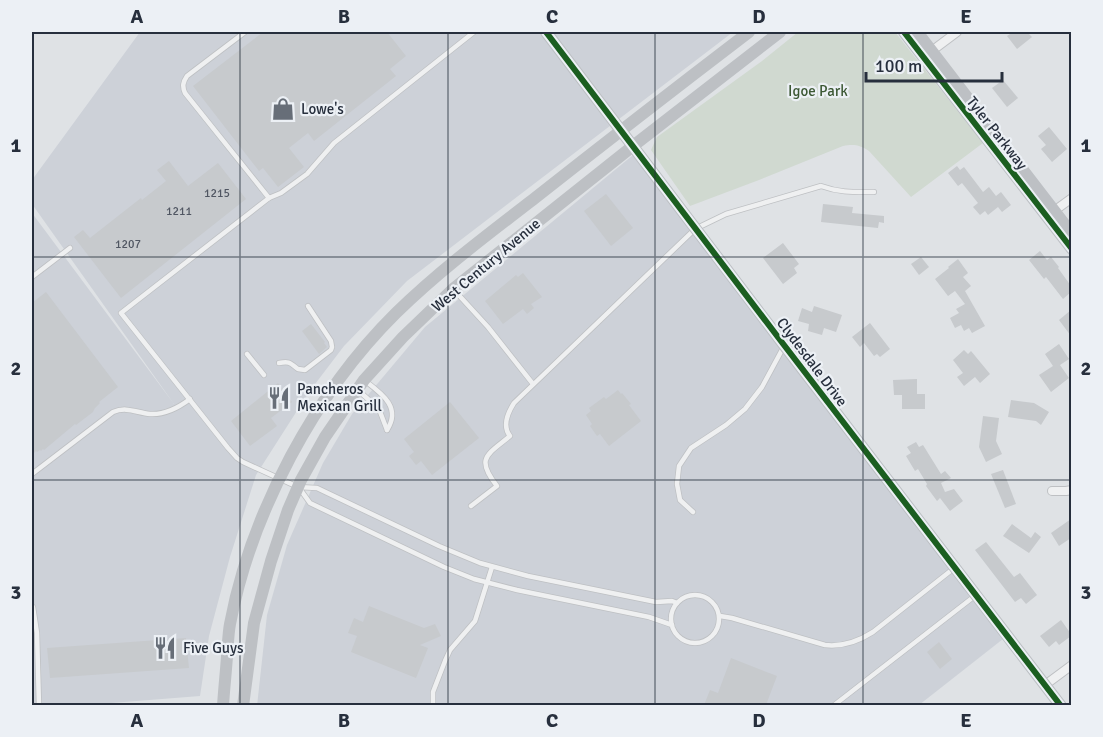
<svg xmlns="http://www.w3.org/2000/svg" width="1103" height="737" font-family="Signika,sans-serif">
<rect width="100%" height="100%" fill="#dfe2e5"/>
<g fill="#cdd1d8">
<polygon points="140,32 733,32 407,281 344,346 309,392 256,475 230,557 209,636 200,696 86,705 32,705 32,213 174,404 32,204 32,180"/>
<polygon points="633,155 1003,639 919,705 257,706 267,615 287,545 323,463 352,414 425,327"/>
</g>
<path fill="#d0d9d0" d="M798 32H895L983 143 911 197 869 151C860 145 854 144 843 146L759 180 690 206 651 150 657 137 762 61Z"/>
<g fill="#c7cacd">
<polygon points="263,32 387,32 406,56 390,69 396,76 314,141 308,133 289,148 304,167 278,187 263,168 259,171 193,86"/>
<polygon points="1013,32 1027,32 1032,37 1017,49 1007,36"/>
<polygon points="1003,80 1018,98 1007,107 992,88"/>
<polygon points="1049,127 1067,149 1052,162 1041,149 1046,145 1038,136"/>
<polygon points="169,161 188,186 218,163 246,199 121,298 74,237 83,230 90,238 141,198 142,200 166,181 157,170"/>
<polygon points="957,166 960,170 964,167 983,192 989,187 996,196 1001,192 1011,205 1002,212 998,207 988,215 985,211 980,215 973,207 978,203 962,183 958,186 948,173"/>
<polygon points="606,194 633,228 611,246 584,211"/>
<polygon points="823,204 853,207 852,213 884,216 884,223 879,222 878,228 821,222"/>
<polygon points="783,243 799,264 794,268 797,273 783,284 763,258"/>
<polygon points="1040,251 1047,260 1051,257 1059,267 1058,268 1071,286 1071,292 1063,299 1046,277 1044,279 1029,260"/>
<polygon points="921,257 929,267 919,275 911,264"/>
<polygon points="958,259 968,273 963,277 971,286 965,291 985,326 972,333 969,328 964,331 961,325 955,328 950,318 959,313 956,309 965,304 955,291 948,296 935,279 949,268 948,267"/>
<polygon points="523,273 542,297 531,304 534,308 527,314 523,309 503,324 485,301 516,275 518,277"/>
<polygon points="46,292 118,387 99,402 100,403 95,408 93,412 76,425 75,424 44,450 43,449 41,451 40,450 37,452 36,451 32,455 32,303"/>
<polygon points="814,306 842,315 836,332 824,328 822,335 808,331 809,324 798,321 802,308 812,312"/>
<polygon points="1071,310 1071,336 1059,320"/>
<polygon points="870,323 890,349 880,357 877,354 874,356 864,343 860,347 852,337"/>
<polygon points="311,324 325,342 324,343 327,347 319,354 302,331"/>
<polygon points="1059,344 1069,359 1060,365 1069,378 1051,392 1039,375 1053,366 1045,354"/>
<polygon points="964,350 968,354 971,351 990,374 980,383 975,377 964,386 957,377 963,373 953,360"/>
<polygon points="917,379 917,394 925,394 925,409 902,409 902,395 894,395 893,380"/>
<polygon points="278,383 292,402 271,418 277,426 250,446 231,421"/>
<polygon points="618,390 621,394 622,393 631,404 629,405 641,421 609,446 600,434 597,436 590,426 592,424 586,415 591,411 589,408 604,397 606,399"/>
<polygon points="1011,400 1034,403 1049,412 1041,425 1036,421 1008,417"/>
<polygon points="450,402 479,438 432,475 421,461 416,465 409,456 414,452 404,439"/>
<polygon points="983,416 999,418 996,441 1002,454 986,462 979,447"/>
<polygon points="916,442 919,447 923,445 941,474 945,471 951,478 941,483 945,492 954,489 963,501 950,511 940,498 937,501 926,486 927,484 918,469 915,471 906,456 911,453 907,447"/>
<polygon points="1003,470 1016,504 1005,508 991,474"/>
<polygon points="1071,519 1071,538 1059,546 1051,533"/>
<polygon points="1012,524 1031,538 1035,532 1041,537 1029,553 1003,536"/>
<polygon points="986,542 1014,577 1020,573 1037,595 1026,604 1021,598 1015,602 975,550"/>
<polygon points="369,606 424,628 435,624 441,636 420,645 428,648 416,678 351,652 357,636 348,633 354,618 363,622"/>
<polygon points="1061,620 1071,634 1071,636 1059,645 1056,641 1049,647 1040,636"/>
<polygon points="186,638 189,668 50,678 47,648"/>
<polygon points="939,642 952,659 940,669 927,652"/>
<polygon points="731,658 777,676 766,705 704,705 710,690 718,693"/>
</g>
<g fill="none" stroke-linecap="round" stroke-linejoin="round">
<g stroke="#bec0c3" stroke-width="6">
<g id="lane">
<path d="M245 32 187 76C183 82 182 86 185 93L269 198"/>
<polyline points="474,32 334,143 307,174 281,193 269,198 121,313 228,448 237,458 243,462 298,487 317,488 439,546 480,563 528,576 656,602 672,601 677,603"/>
<polyline points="32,277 70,248"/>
<polyline points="455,291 488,327 533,384"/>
<polyline points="247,354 264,375"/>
<path d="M279 363C290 361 290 363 298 369L305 370 331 350 332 347 331 341 308 306"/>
<path d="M364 380C381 393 402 407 387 430"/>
<polyline points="359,391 379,409 387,430"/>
<path d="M32 474 113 412C127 406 137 413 150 414 165 415 178 408 190 399"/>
<polyline points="300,489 310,503 444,567 474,579 517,590 649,617 672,625"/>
<path d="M471 506 497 486C475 458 487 455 510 436 502 426 507 414 514 403L695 229 726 214 821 186C840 193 855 192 874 192"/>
<polyline points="693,512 680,500 677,484 679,466 691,448 726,425 745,409 762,387 783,348"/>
<circle cx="695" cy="619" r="24"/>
<polyline points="33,607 37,633 39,706"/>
<path d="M720 616 732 618 825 645C843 647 859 641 873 632L953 569"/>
<polyline points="433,706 433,692 445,661 450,650 475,621 492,567"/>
<polyline points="833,706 976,595"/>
</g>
</g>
<g stroke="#bec0c3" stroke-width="10">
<g id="street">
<polyline points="929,53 957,32"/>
<polyline points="1054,211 1072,198"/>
<polyline points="1052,491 1066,491 1072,490"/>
<polyline points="1045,685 1072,665"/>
</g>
</g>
<use href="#lane" stroke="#eff0f1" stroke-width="4.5"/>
<use href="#street" stroke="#eff0f1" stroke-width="8"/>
<g stroke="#bdc0c4" stroke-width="12">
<polyline points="546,32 784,345 1061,706"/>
<polyline points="904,32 1072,249"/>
<polyline points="917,32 1072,234"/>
<path d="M223 706C224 689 226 672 227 656 228 646 228 635 230 624 251 513 315 393 396 313 439 271 487 235 535 198 606 142 677 87 749 32"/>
<polyline points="243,706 254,623 271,561 288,510 301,480 325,437 364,380 403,337 453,289 633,146 780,32"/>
</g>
<g stroke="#ecf0f5" stroke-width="10">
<g id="cycleway">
<polyline points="546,32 784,345 1061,706"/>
<polyline points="904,32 1072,249"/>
</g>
</g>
<use href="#cycleway" stroke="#1b5e20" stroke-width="6"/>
</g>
<path fill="none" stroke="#272f3d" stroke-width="1.5" stroke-opacity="0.55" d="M240 32V706M448 32V706M655 32V706M863 32V706M32 257H1072M32 480H1072"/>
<defs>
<g id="shop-bare" transform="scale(1.8)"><path d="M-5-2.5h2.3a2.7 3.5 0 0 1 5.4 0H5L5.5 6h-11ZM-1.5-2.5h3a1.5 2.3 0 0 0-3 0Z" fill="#676e78" stroke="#ecf0f5" stroke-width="2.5" paint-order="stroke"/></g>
<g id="restaurant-bare" transform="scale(1.8)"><path d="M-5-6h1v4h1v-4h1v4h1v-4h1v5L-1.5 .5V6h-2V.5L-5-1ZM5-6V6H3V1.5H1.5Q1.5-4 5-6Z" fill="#676e78" stroke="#ecf0f5" stroke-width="2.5" paint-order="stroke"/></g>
</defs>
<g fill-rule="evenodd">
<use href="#shop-bare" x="283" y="109"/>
<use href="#restaurant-bare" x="279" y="398"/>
<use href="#restaurant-bare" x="165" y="648"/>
</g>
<g text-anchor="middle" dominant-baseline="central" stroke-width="4.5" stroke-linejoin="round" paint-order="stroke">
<g font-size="12" fill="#505662">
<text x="217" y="193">1215</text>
<text x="179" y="211">1211</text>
<text x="128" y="244">1207</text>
</g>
<g font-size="15" fill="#3c5834" stroke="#ecf0f5">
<text x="818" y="91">Igoe Park</text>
</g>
<g font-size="15" fill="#272f3d" stroke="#ecf0f5" text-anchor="start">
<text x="301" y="109">Lowe's</text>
<text x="297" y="389">Pancheros<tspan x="297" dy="17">Mexican Grill</tspan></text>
<text x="183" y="648">Five Guys</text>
</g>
<g font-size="15" fill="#272f3d" stroke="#ecf0f5">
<text transform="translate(997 133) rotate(52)">Tyler Parkway</text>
<text transform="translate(486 265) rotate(-40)">West Century Avenue</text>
<text transform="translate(812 362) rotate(53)">Clydesdale Drive</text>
</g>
</g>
<rect width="1103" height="737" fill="none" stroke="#ecf0f5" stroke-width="66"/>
<path d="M866 72v9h136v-9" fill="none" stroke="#272f3d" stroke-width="3"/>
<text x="875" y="72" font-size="18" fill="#272f3d" stroke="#ecf0f5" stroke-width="4.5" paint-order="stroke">100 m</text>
<rect x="33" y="33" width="1037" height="671" fill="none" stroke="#272f3d" stroke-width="2"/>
<g font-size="20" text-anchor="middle" font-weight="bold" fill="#272f3d">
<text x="137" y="23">A</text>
<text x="344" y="23">B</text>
<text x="552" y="23">C</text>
<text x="759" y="23">D</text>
<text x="966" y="23">E</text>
<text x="16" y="152">1</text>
<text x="1086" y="152">1</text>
<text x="16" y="375">2</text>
<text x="1086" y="375">2</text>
<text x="16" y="599">3</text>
<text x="1086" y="599">3</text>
<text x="137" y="727">A</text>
<text x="344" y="727">B</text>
<text x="552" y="727">C</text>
<text x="759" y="727">D</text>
<text x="966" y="727">E</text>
</g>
</svg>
